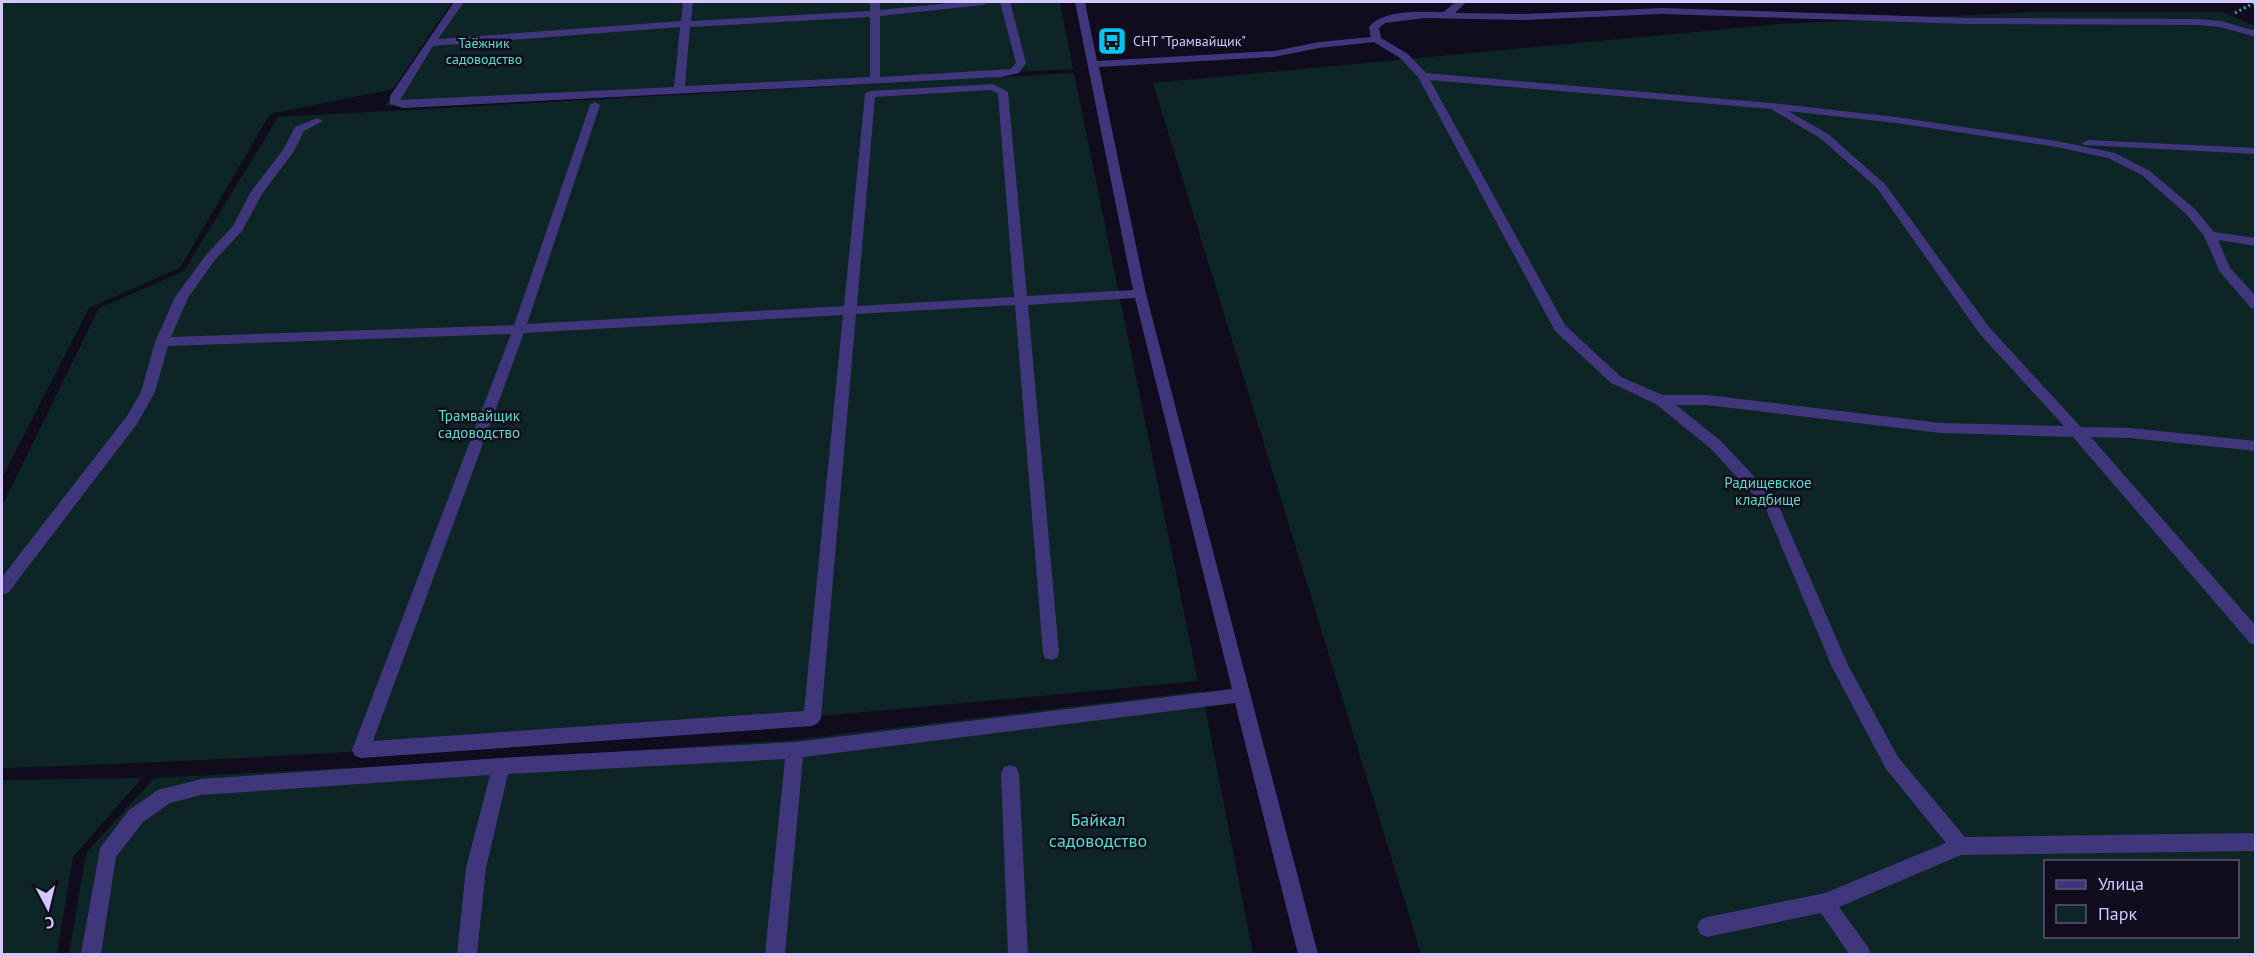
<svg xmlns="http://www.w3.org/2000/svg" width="2257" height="956" font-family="'PT Sans',sans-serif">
<rect width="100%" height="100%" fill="#100b1d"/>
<g fill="#0e2526" fill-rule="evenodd">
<polygon points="2,2 452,2 393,89 270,114 180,268 89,308 2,478"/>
<polygon points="455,2 1060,2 1073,69 385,106"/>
<path d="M2035 12H2222L2255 26V954H1421L1153 83 1779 24ZM2046 862H2238V936H2046Z"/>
<path d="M1074 73 1198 681C800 719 401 756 2 768V506L99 308 184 271 278 117Z"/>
<polygon points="1202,691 1253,954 69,954 86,853 154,778 480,761 790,740"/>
<polygon points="142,778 73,857 57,954 2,954 2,780"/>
</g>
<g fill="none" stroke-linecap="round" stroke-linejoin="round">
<polyline stroke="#2da9ad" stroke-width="3" stroke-dasharray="2 3" stroke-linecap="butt" points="2235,13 2256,2"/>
<g fill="#3f367c" fill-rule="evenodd">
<path d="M454 2H464L438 39 681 21 683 2H693L691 21 870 11V2H880V10L961 2H988L983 5 880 16V77L1011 69 1016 63 1000 2H1010L1026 63 1019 73 1001 77 403 108 390 104V96ZM870 17V77L685 86 690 27ZM680 27 674 87 400 100 433 46Z"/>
<path d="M1075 2H1085L1097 61 1274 51 1319 42 1371 37 1369 27C1384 9 1421 12 1443 12L1456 2H1466L1455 13 1524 14 1662 8 1968 18 2198 19 2221 21 2256 31V37L2220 27 2198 25 1968 24 1662 14 1524 20 1425 18 1385 23 1379 28 1381 38 1408 54 1426 73 1771 103 1896 117 2057 141 2115 153 2150 171 2195 209 2214 232 2256 238V246L2218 240 2230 268 2256 296V309L2251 308 2220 272 2204 236 2187 215 2142 175 2108 158 2057 147 1896 123 1788 111 1828 134 1885 184 1989 327 2081 427 2130 428 2256 441V451L2130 438 2091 437 2256 626V645L2250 643 2073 437 1941 433 1707 405H1676L1721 441 1776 500 1848 665 1898 757 1965 837 2256 833V851L1961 855 1839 907 1868 947 1871 954H1849L1821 913 1707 937 1700 934 1697 927 1700 920 1707 917 1825 893 1946 843 1886 769 1832 667 1765 507 1711 449 1656 404 1611 383 1555 331 1418 77 1400 58 1374 42 1319 48 1274 57 1099 67 1146 294 1318 954H1298L1235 703 803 757 785 954H765L785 759 508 774 486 868 477 954H457L466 868 490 775 201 795 170 803 143 822 116 857 101 954H81L100 848 129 810 158 790 201 779 501 758 795 742 1232 689 1135 298 1028 305 1059 653 1057 658 1051 660 1045 658 1043 653 1015 305 856 314 821 718 818 723 812 726 361 758 355 756 352 750 511 334 168 346 155 392 137 424 8 593 2 594V577L127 416 141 392 155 342 175 297 206 255 233 226 250 193 283 150 295 127 317 118 323 121 304 131 294 151 262 194 242 231 214 261 188 298 171 337 514 325 590 105 595 102 600 105 527 324 844 306 865 94 870 91 993 84 1008 92 1027 296 1133 290ZM1430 80 1771 109 1820 138 1877 188 1979 333 2064 426 1941 423 1707 395H1663L1621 377 1565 325ZM991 90 998 94 1014 297 857 306 875 97ZM843 315 804 711 373 741 524 333Z"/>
<polygon points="2088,140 2256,148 2256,154 2084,145 2082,143"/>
<polygon points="1010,765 1016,767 1019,773 1028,954 1008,954 1001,773 1004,767"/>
</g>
</g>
<defs>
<g id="bus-square" transform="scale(1.5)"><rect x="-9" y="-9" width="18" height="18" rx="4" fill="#00c3f1" stroke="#100b1d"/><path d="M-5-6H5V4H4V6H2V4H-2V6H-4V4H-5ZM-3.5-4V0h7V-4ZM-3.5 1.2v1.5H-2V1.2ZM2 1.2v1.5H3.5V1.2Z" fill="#111"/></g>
</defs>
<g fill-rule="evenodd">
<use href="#bus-square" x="1112" y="41"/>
</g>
<g text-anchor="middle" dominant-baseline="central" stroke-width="5" stroke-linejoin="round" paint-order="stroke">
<g font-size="14" fill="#d2c7ff" stroke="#100b1d" text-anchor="start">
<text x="1133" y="41">СНТ "Трамвайщик"</text>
</g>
<g font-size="14" fill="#54dec8" stroke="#100b1d">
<text x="484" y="43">Таёжник<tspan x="484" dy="16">садоводство</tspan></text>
</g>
<g font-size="15" fill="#54dec8" stroke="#100b1d">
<text x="479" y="415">Трамвайщик<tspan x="479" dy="17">садоводство</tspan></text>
<text x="1768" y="482">Радищевское<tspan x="1768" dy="17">кладбище</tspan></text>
</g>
<g font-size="18" fill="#54dec8" stroke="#100b1d">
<text x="1098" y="819">Байкал<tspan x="1098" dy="21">садоводство</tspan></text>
</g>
</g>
<rect width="2257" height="956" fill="none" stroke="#d2c7ff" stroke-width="6"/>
<rect x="2044" y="860" width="195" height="78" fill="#100b1d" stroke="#5e5677" stroke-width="1.5"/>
<rect x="2056" y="880" width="30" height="9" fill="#3f367c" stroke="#5e5677" stroke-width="1.5"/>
<text x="2098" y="890" font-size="18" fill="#d2c7ff">Улица</text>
<rect x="2056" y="905" width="30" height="18" fill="#0e2526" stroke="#5e5677" stroke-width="1.5"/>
<text x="2098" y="920" font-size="18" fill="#d2c7ff">Парк</text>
<g transform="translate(48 908) rotate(173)" stroke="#100b1d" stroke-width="4.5" paint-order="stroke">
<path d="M0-4.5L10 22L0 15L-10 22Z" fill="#d2c7ff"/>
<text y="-9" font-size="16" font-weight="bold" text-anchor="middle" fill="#d2c7ff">С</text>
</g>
</svg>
